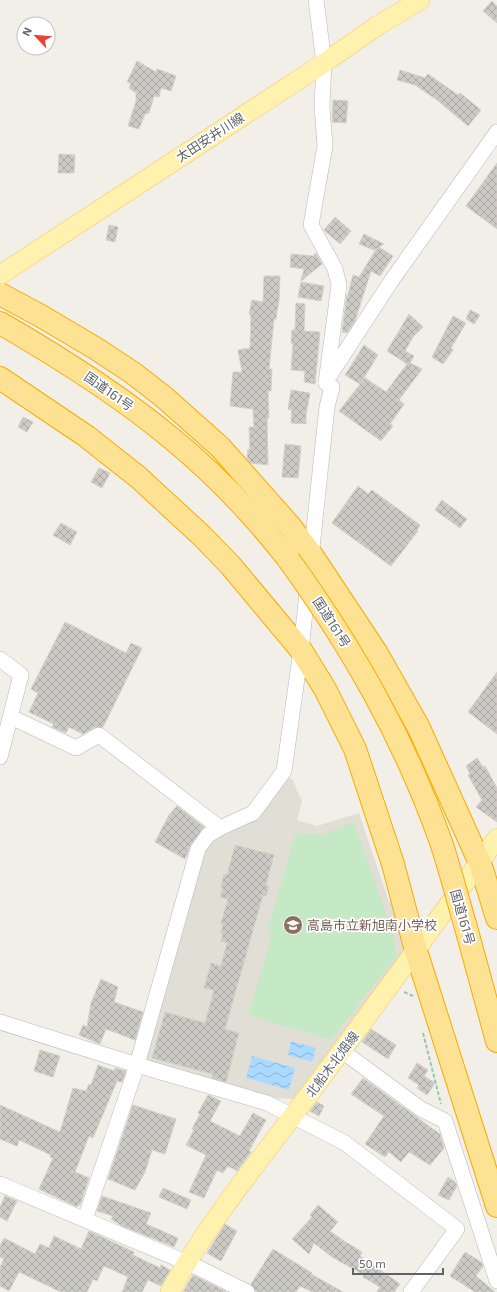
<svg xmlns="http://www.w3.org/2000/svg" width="497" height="1292" font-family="'Exo 2','Noto Sans JP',sans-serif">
<defs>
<pattern id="water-waves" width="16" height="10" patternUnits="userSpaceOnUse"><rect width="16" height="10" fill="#aadaff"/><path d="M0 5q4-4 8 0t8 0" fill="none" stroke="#8eb4d2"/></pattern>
<pattern id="building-cross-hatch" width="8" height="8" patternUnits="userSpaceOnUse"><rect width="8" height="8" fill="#cccac5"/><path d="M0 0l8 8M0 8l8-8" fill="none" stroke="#a9a8a4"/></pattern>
</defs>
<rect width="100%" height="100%" fill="#f1efe8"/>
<polygon fill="#e1ded6" points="285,776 292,779 302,801 297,820 317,826 359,813 389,902 399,906 409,943 297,1099 273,1098 151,1062 146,1059 207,844"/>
<polygon fill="#c5e8c5" points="354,822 395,940 395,958 331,1040 248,1015 271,939 268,928 296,833 322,835"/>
<g fill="url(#water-waves)">
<polygon points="291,1041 316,1048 312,1062 288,1055"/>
<polygon points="252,1056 295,1068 289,1090 246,1078"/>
</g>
<g fill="url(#building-cross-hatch)" stroke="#d6d1c6">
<polygon points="492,1 497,6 497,23 483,11"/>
<polygon points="137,61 156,72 157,69 176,76 171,91 161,88 159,97 154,96 149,113 145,114 139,129 128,126 136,101 136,93 129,88 131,83 127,82"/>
<polygon points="400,70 425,78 428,74 458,95 460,93 481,110 468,126 437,100 415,85 397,80"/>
<polygon points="333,100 348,101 346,123 332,122"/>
<polygon points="59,154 75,155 74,173 58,173"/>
<polygon points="497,163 497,229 466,206"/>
<polygon points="335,217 351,231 340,244 324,230"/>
<polygon points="109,225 118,227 115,242 106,240"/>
<polygon points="364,234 384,244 379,247 393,256 380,276 371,271 355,321 347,333 342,332 347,295 348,295 353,275 359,277 377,248 374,250 359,244"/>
<polygon points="316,253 322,264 301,281 304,269 290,267 291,254 313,256"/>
<polygon points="264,276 280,276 279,300 276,319 274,319 269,369 272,369 271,391 268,391 269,418 267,418 268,465 251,463 247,458 248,449 250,450 249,427 254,427 253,409 230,406 233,372 242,372 238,350 250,348 251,315 249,314 252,300 263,302"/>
<polygon points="301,282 324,286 321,301 298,297"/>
<polygon points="296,303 305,304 304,331 320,332 315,384 304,382 305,371 291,370 293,344 291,343 292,330 295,330"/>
<polygon points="470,310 480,315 474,324 466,319"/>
<polygon points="409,314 423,327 413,337 405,351 414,356 410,363 422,369 399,400 404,404 390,424 393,426 381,441 339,411 365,378 386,392 407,364 387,351"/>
<polygon points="453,316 466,323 451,348 453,350 443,364 432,357"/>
<polygon points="364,345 378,355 360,384 345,375"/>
<polygon points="291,390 310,393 306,415 306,424 291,423 292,410 288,409"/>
<polygon points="23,417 33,422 27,432 18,427"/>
<polygon points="285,444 301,446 298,478 282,477"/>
<polygon points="99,468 110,473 102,488 91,482"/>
<polygon points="358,486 368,494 372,490 420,525 417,530 418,531 391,566 332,523"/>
<polygon points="442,500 467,519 460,528 435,510"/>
<polygon points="61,523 77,532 70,545 53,535"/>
<polygon points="65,622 126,653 131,643 142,648 103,727 95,727 83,734 69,727 66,733 52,727 54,724 29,712 38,693 31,689"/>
<polygon points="497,672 497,734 468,712"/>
<polygon points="477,758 483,767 485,766 497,788 497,822 476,807 482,800 468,775 470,774 466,766"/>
<polygon points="177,806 204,827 191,844 185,859 155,842 169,815"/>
<polygon points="235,845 274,855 266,885 269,886 266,896 263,895 225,1029 239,1033 226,1082 213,1078 212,1074 152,1058 165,1012 205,1023 214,990 204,988 211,963 221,966 227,943 221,941 223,934 221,933 223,924 221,923 228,899 220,897 223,888 221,887 224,874 227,875"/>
<polygon points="101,979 118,987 114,1002 143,1012 135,1040 106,1029 100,1044 79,1035 83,1025 87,1027 91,1003"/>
<polygon points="371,1029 396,1045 388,1059 362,1042"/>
<polygon points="40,1050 60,1056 53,1077 34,1071"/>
<polygon points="417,1063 428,1070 424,1076 435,1083 427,1095 417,1088 419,1085 408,1078"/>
<polygon points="98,1065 114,1071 115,1068 126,1071 122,1082 117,1081 93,1138 89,1136 75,1172 89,1178 80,1205 78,1205 77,1207 39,1189 53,1158 50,1157 51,1155 19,1140 17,1146 0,1139 0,1105 60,1132 73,1088 86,1091 89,1084 91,1085"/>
<polygon points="363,1078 440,1134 444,1148 430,1165 409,1152 401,1162 389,1152 385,1157 365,1144 384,1116 351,1094"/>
<polygon points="208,1095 221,1101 210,1121 240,1136 253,1113 266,1120 249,1151 251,1152 237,1171 228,1166 223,1173 217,1170 204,1198 189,1192 206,1155 186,1145 194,1130 192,1129 200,1114 198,1113"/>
<polygon points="317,1102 324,1106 319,1116 310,1111"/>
<polygon points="133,1105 176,1119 165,1154 152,1150 145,1172 135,1190 108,1179"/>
<polygon points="448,1177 455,1182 457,1186 449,1200 438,1195"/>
<polygon points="163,1188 191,1200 187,1209 159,1197"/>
<polygon points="5,1196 17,1201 7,1221 0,1217 0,1207"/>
<polygon points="102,1196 151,1213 146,1224 178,1238 174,1247 122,1226 111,1219 113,1216 97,1211"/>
<polygon points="318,1205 338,1222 330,1231 344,1241 362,1252 360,1256 400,1284 394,1292 377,1292 380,1287 363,1277 364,1275 332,1257 314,1243 309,1254 292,1239 312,1217 310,1215"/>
<polygon points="225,1224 237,1231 221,1261 207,1253"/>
<polygon points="89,1231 134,1252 133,1255 160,1268 161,1265 170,1270 161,1286 148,1280 142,1292 122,1292 128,1277 104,1266 97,1281 93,1279 87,1292 61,1292 19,1272 9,1291 0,1286 0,1267 4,1259 0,1257 0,1246 4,1238 35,1254 40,1244 49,1248 54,1236 81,1249"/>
<polygon points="273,1249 312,1273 311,1274 343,1292 312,1292 300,1286 296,1292 256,1292 251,1284"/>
<polygon points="465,1252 481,1262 483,1266 476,1276 495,1292 475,1292 450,1276"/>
<polygon points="193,1275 227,1292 183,1292"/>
</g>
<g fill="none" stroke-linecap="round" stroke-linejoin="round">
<g stroke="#b5b8bc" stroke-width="16">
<g id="minor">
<polyline points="316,0 324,63 322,106 325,146 311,225 335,269 339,285 326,383"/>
<polyline points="330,375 392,280 497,132"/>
<polyline points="311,557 327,407 332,387 326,383"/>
<polyline points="0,659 21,675 0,757"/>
<polyline points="11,717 76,748 99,735 220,828"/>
<polyline points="0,1022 137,1065 267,1103 345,1143 457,1229 411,1292"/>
<polyline points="342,1051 421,1109 445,1121 497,1281"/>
<polyline points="0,1184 197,1267 247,1292"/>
<polyline points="85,1219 137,1065 198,849 208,835 220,828 253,813 284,771 301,650 308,583"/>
</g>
</g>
<g stroke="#f2c960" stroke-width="20">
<g id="major">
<polyline points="0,275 324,63 377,26 420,0"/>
<path d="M170 1292C208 1222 260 1160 307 1097 372 1011 434 925 497 838"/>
</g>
</g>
<g stroke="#f9ab00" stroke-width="24">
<g id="highway">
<polyline points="0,294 41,316 95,348 133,373 165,398 220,447 290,526 311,554 376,652 418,726 480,863 497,918"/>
<path d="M0 323C59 357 118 394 171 438 215 474 254 515 289 560"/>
<polyline points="0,378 86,436 138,477 202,536 231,566 301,650 325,689 355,749 393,864 416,951 497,1206"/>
<polyline points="465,924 497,1041"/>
</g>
</g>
<g stroke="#9cc7a9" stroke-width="2" stroke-dasharray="4 2" stroke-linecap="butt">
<polyline points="404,992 413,996"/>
<polyline points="423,1033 441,1104"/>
</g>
<use href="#minor" stroke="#fff" stroke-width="15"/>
<use href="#major" stroke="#fff2af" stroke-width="19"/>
<use href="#highway" stroke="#fde293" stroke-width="22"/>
<g stroke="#f9ab00" stroke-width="24" stroke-linecap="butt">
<path id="highway-bridge" d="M289 560C353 649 404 738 441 842 450 869 457 897 465 924"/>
</g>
<use href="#highway-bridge" stroke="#fde293" stroke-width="22"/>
</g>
<defs>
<g id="school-disc" transform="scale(1)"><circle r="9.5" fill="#8d6e63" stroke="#fff"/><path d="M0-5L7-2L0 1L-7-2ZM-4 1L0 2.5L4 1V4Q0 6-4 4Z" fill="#fff"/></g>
</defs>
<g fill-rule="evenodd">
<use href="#school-disc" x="293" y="925"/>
</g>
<g text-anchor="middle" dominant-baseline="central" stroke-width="3.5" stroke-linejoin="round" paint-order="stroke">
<g font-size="13" fill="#5f6368" stroke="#fff">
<text transform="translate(210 137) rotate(-33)">太田安井川線</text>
<text transform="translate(109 391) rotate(35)">国道161号</text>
<text transform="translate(332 622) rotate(57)">国道161号</text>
<text transform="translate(463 917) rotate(74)">国道161号</text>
<text transform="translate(332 1064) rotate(-53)">北船木北畑線</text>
</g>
<g font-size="13" fill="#785e54" stroke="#fff" text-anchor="start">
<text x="307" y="925">高島市立新旭南小学校</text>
</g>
</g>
<g transform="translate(36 36) rotate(296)"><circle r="19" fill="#ffffff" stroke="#bfc1c3"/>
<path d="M0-3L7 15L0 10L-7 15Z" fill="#ea4335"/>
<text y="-6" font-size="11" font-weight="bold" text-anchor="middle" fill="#5f6368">N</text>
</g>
<path d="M353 1268v6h90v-6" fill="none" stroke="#5f6368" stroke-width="2"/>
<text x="359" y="1268" font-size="12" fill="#5f6368" stroke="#ffffff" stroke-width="3" paint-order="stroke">50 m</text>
</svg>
